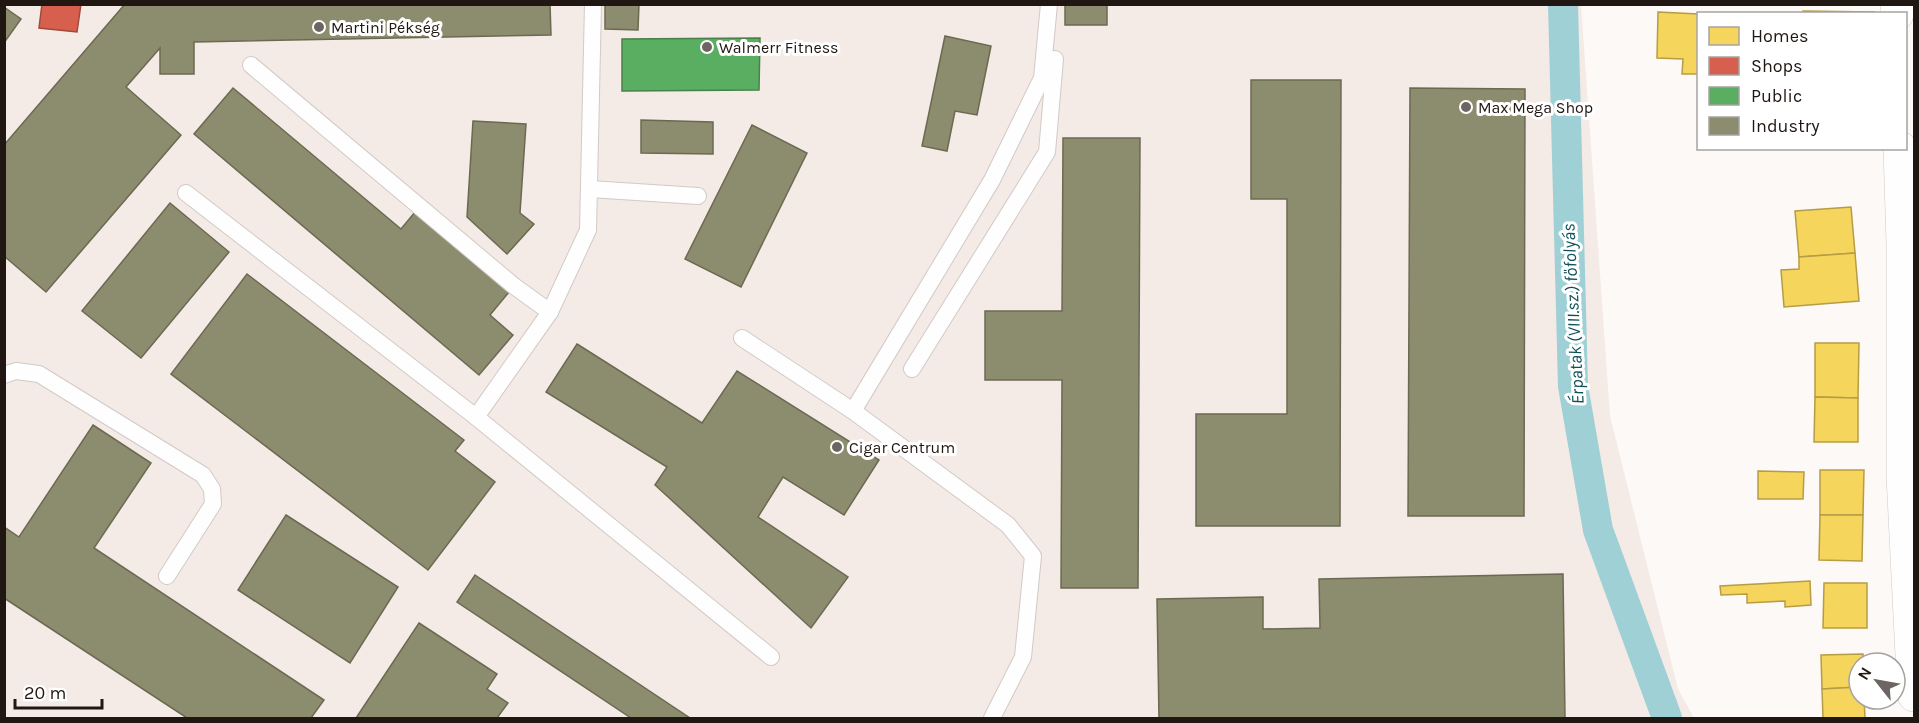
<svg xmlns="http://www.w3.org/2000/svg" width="1919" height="723" font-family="Karla,sans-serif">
<rect width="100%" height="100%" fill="#fcf9f7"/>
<polygon fill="#f4eae6" points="4,5 1581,5 1610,416 1678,689 1694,718 5,718"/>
<g fill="#f6d55c" stroke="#b69c46" stroke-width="1.5">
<polygon points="1803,11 1874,12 1874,14 1803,14"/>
<polygon points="1658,12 1698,14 1698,74 1682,74 1683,59 1657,58"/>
<polygon points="1851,207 1855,253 1799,257 1795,211"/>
<polygon points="1855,253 1859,301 1784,307 1781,270 1799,269 1799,257"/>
<polygon points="1815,343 1859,343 1858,398 1815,397"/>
<polygon points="1815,397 1858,398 1858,442 1814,442"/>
<polygon points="1820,470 1864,470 1863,515 1820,515"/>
<polygon points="1758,471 1804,472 1803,499 1758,499"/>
<polygon points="1820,515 1863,515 1862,561 1819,560"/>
<polygon points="1810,581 1811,605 1785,607 1785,601 1747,603 1747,594 1721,595 1720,586"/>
<polygon points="1824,583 1867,583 1867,628 1823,628"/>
<polygon points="1863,654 1863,663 1859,663 1859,687 1822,689 1821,655"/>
<polygon points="1859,687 1859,699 1864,699 1865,718 1823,718 1822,689"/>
</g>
<polygon fill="#d6604d" stroke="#9f4a3b" stroke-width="1.5" points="42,4 81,4 77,32 39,28"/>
<polygon fill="#5aae61" stroke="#498049" stroke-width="1.5" points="760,38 759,90 622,91 622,39"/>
<g fill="#8c8c6e" stroke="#6c6952" stroke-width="1.5">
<polygon points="125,4 550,4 551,35 194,42 194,74 160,74 160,48 126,87 181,135 46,292 4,256 4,145"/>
<polygon points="605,4 639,4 638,30 605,29"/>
<rect x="1065" y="4" width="42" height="21"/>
<polygon points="4,7 21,19 4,43"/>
<polygon points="945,36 991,46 977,115 955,111 947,151 922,146"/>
<polygon points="1251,80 1341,80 1340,526 1196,526 1196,414 1287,414 1287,199 1251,199"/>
<polygon points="233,88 401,229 420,206 514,286 490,315 513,335 479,375 194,134"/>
<polygon points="1410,88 1525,89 1524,516 1408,516"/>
<polygon points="641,120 713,122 713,154 641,153"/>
<polygon points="473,121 526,124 520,213 534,224 507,254 467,217"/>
<polygon points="752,125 807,153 741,287 685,259"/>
<polygon points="1063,138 1140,138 1138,588 1061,588 1062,380 985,380 985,311 1062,311"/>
<polygon points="170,203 229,252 141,358 82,311"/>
<polygon points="247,274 464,440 455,451 495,482 428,570 171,374"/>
<polygon points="577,344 702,423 737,371 879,460 844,515 783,477 758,517 848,577 811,628 655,485 667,467 546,392"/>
<polygon points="93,425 151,463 94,548 324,700 311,718 187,718 4,598 4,527 19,537"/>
<polygon points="286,515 398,587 350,663 238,590"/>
<polygon points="1563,574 1565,718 1159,718 1157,599 1263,597 1263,629 1320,628 1319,579"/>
<polygon points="475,575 690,718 631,718 457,602"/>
<polygon points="419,623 497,674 487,689 508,703 497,718 356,718"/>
</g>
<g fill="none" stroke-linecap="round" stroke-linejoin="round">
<polyline stroke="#9ed0d6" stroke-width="30" points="1563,4 1573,386 1598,530 1667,718"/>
<g stroke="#d1cac7" stroke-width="18">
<g id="service">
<polyline points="251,65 514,286 550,312"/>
<polyline points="590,189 698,196"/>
<polyline points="186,193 476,417 771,657"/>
<polyline points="742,338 853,411 1008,525 1033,556 1023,657 992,718"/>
<polyline points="912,369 1047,152 1055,59"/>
<polyline points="4,375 16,371 39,374 203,475 212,489 213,504 167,576"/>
<polyline points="853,411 992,180 1042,78 1049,4"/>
<polyline points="476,417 550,312 588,230 593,4"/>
</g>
</g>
<g stroke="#d1cac7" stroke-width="34">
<g id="minor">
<polyline points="1897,4 1897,14"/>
<polyline points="1900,148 1903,244 1903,475 1914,695"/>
</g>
</g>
<use href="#service" stroke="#fffefe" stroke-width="16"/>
<use href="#minor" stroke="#fffefe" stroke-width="33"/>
</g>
<g fill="#6d6562" stroke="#fff" stroke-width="2">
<circle cx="319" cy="27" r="6"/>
<circle cx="707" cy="47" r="6"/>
<circle cx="1466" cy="107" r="6"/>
<circle cx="837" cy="447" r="6"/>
</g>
<g text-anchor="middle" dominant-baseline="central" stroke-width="6" stroke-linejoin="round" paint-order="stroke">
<g font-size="16" fill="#201612" stroke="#fff" text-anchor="start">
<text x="331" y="27">Martini Pékség</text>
<text x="719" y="47">Walmerr Fitness</text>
<text x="1478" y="107">Max Mega Shop</text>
<text x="849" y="447">Cigar Centrum</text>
</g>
<g font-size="18" font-style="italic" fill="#0f5158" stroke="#fff">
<text transform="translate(1573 314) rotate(-93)">Érpatak (VIII.sz.) főfolyás</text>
</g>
</g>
<rect width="1919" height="723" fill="none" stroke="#201612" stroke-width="12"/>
<rect x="1697" y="12" width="210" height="138" fill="#ffffff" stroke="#a6a2a0" stroke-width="1.5"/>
<rect x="1709" y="27" width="30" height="18" fill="#f6d55c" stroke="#a6a2a0" stroke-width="1.5"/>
<text x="1751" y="42" font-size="18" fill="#201612">Homes</text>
<rect x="1709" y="57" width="30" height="18" fill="#d6604d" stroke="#a6a2a0" stroke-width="1.5"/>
<text x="1751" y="72" font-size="18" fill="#201612">Shops</text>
<rect x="1709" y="87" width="30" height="18" fill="#5aae61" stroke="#a6a2a0" stroke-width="1.5"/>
<text x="1751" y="102" font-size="18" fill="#201612">Public</text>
<rect x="1709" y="117" width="30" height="18" fill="#8c8c6e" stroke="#a6a2a0" stroke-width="1.5"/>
<text x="1751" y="132" font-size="18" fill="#201612">Industry</text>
<g transform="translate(1877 681) rotate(301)"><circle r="28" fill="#ffffff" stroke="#a6a2a0" stroke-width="1.5"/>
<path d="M0-4.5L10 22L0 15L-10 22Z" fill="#6d6562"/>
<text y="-9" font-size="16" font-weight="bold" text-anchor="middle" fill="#201612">N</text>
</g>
<path d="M15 699v9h87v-9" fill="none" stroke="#201612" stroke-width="3"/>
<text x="24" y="699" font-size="18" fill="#201612" stroke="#ffffff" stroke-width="4.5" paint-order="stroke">20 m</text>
</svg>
